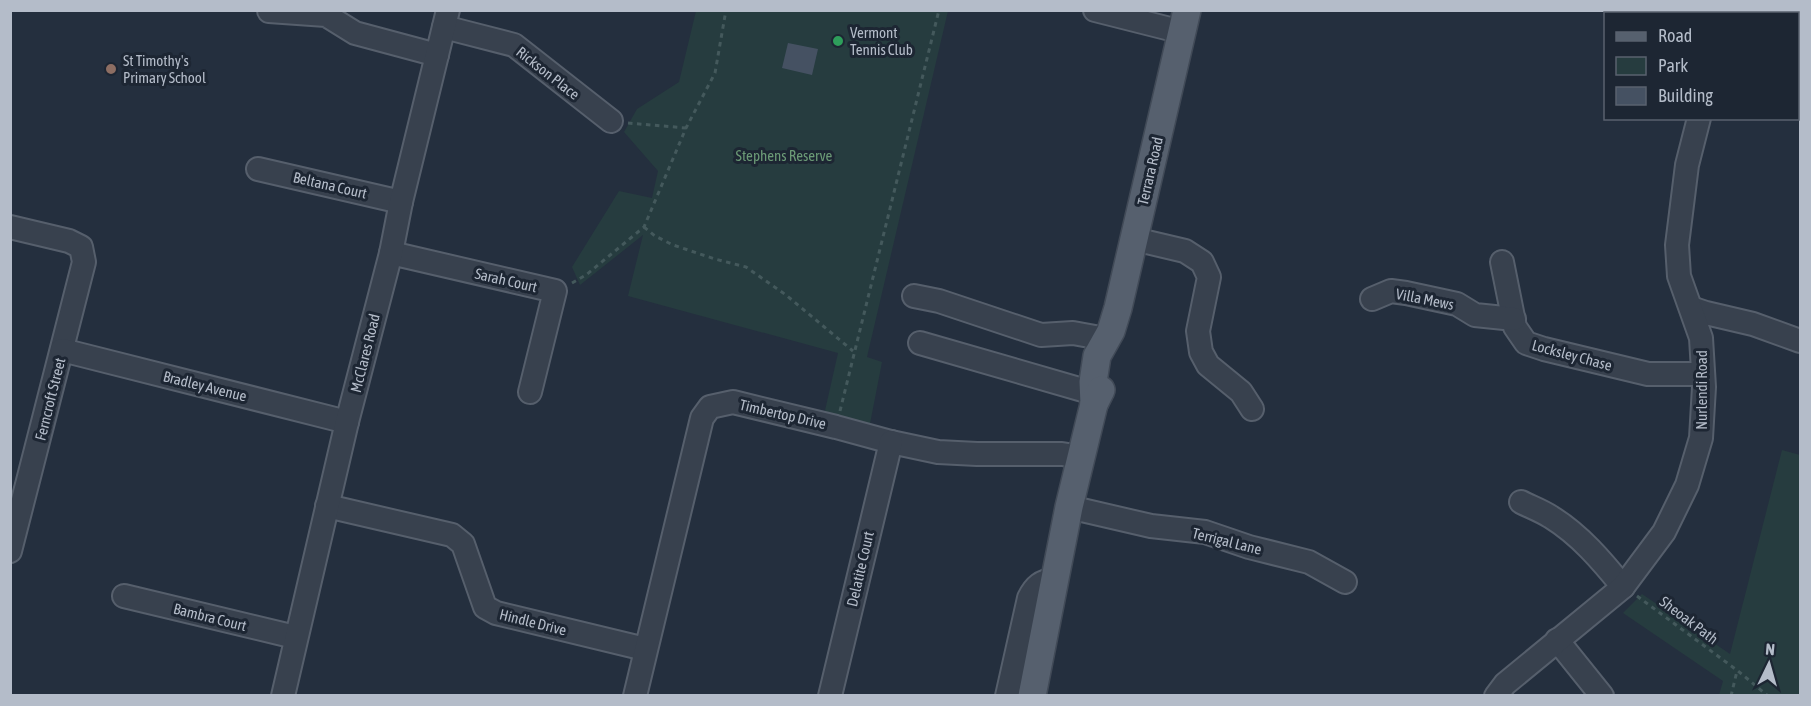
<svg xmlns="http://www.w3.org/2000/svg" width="1811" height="706" font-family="'Asap Condensed',sans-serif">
<rect width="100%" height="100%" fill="#242f3e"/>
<g fill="#263c3f">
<polygon points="696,11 948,11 867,357 882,362 869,429 824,415 838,353 628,296 643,235 580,285 572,267 619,191 652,198 658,171 624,132 637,109 679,82"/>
<polygon points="1782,450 1800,455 1800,695 1719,695 1723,681 1623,613 1642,594 1730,654"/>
</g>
<polygon fill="#455162" points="788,43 818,49 812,75 782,68"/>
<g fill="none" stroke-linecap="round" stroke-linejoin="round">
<g stroke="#565f6c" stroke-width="26">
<g id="minor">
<polyline points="1095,10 1182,32"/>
<polyline points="269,11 326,15 355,33 437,55"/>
<polyline points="1726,14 1727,10"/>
<polyline points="444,27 514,45 611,121"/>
<polyline points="258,169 401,202"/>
<polyline points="10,227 69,241 81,247 84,262 10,551"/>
<polyline points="1134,239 1185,251 1202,262 1209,277 1198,331 1201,352 1208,365 1241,392 1252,409"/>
<polyline points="391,253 555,291 530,392"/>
<polyline points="1502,262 1515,327 1526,343 1544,349 1648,374 1702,374"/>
<polyline points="914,296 939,301 1041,335 1073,333 1106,339"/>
<polyline points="1372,299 1391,291 1406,293 1457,304 1475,315 1514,319"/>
<polyline points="1691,308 1706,313 1753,324 1800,341"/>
<polyline points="920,343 1093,393"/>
<polyline points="62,350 347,422"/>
<path d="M1521 502C1531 507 1542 511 1551 517 1580 535 1602 561 1623 587"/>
<polyline points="327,506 452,535 463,544 485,607 496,613 645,649"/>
<polyline points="1069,507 1151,526 1205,532 1249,547 1309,562 1345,582"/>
<polyline points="124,596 295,637"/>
<polyline points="1557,640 1602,696"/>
<polyline points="283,696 347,422 391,253 401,202 448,10"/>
<polyline points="635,696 702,418 710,407 733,402 836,427 891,442 938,452 977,454 1062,454 1081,457"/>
<polyline points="830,696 891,442"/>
<path d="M1007 696 1029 598C1035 586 1041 581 1054 580"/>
<polyline points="1496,696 1505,684 1623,587 1664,532 1687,485 1701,438 1704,387 1701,338 1679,276 1677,245 1687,165 1699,118"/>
</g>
</g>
<g stroke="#414a57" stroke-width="30">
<g id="major">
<polyline points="1094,404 1093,382 1097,356 1111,331 1118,308 1187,10"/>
<polyline points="1032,696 1069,507 1094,404 1101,390"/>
</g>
</g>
<g stroke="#44595c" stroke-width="3" stroke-dasharray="4.5 4.5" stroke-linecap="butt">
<polyline points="628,123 686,128"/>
<polyline points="644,227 655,236 673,245 715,259 746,267 786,295 853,351"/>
<polyline points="572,283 586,275 644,227 686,128 715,73 726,10"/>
<polyline points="840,411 939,10"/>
<polyline points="1637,596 1738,671 1768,696"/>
<polyline points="1731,696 1737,671"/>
</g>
<use href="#minor" stroke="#38414e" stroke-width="22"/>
<use href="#major" stroke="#56606e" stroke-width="27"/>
</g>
<circle fill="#2e9e5b" stroke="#1d2633" stroke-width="2" cx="838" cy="41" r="6"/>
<circle fill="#8d6e63" stroke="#1d2633" stroke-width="2" cx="111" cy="69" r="6"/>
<g text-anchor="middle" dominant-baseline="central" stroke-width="6" stroke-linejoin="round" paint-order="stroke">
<g font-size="15" fill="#b4bcc9" stroke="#1d2633" text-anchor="start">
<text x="850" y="32">Vermont<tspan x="850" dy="17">Tennis Club</tspan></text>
<text x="123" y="60">St Timothy's<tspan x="123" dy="17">Primary School</tspan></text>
</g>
<g font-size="15" fill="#b4bcc9" stroke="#1d2633">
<text transform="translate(548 73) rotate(38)">Rickson Place</text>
<text transform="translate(1150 171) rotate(-77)">Terrara Road</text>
<text transform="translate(330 185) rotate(13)">Beltana Court</text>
<text transform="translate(506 280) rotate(13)">Sarah Court</text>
<text transform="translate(1425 299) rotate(11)">Villa Mews</text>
<text transform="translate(365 353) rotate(-76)">McClares Road</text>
<text transform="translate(1572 355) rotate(15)">Locksley Chase</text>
<text transform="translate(205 386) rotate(14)">Bradley Avenue</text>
<text transform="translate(1701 390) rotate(-90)">Nurlendi Road</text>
<text transform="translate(50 399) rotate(-76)">Ferncroft Street</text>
<text transform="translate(783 414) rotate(13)">Timbertop Drive</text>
<text transform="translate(1227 541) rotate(14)">Terrigal Lane</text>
<text transform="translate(860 569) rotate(-77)">Delatite Court</text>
<text transform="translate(210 617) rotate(14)">Bambra Court</text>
<text transform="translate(1689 620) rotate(37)">Sheoak Path</text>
<text transform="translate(533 622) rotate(14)">Hindle Drive</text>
</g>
<g font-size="15" fill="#6b9a76" stroke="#1d2633">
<text x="784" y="155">Stephens Reserve</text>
</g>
</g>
<rect width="1811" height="706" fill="none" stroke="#b4bcc9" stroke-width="24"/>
<rect x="1604" y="12" width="195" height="108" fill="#1d2633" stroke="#59626f" stroke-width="1.5"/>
<rect x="1616" y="32" width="30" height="9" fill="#56606e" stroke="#59626f" stroke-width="1.5"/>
<text x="1658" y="42" font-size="18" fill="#b4bcc9">Road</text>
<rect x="1616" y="57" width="30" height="18" fill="#263c3f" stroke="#59626f" stroke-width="1.5"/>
<text x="1658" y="72" font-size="18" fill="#b4bcc9">Park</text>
<rect x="1616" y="87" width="30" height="18" fill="#455162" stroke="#59626f" stroke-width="1.5"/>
<text x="1658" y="102" font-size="18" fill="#b4bcc9">Building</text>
<g transform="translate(1769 664) rotate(5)" stroke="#1d2633" stroke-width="4.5" paint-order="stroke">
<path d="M0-4.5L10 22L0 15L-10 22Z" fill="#b4bcc9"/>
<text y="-9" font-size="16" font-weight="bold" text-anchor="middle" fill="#b4bcc9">N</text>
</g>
</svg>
